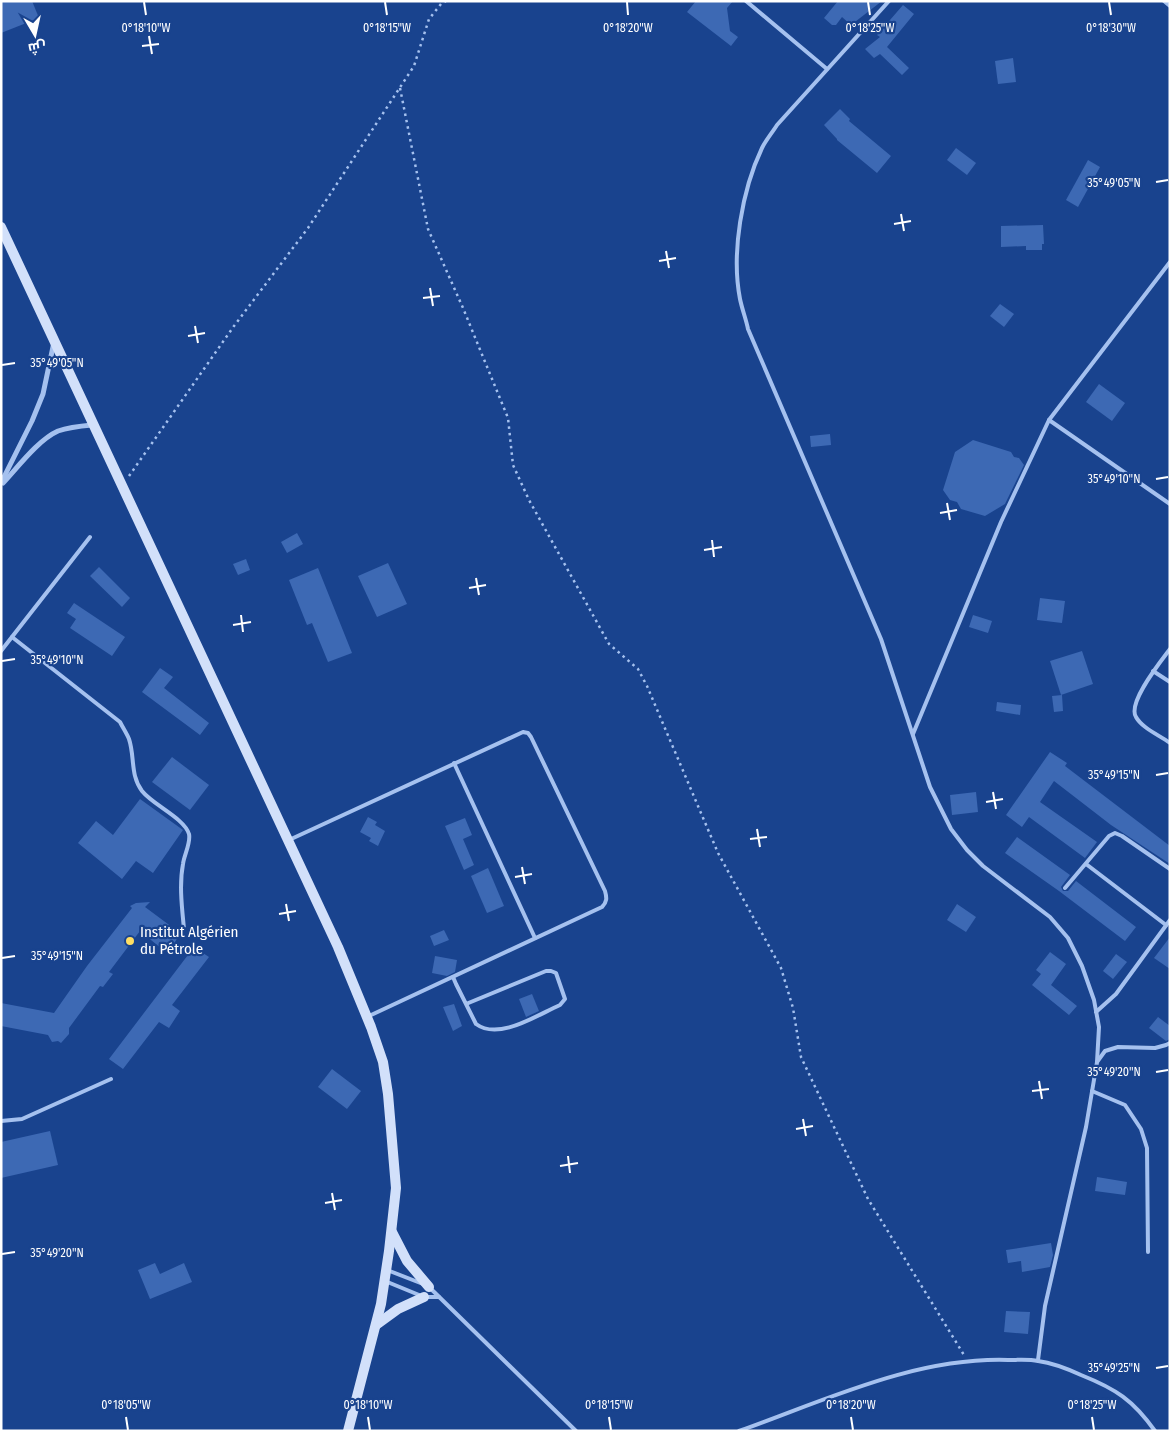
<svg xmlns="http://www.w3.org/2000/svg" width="1171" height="1432" font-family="'Fira Sans Condensed',Cairo,sans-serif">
<rect width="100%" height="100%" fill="#19438e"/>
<g fill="#3d69b4">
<polygon points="1,1 32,1 39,18 1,33"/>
<polygon points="696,1 733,1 727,8 730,31 738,37 731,46 687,12"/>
<polygon points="838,1 882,1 851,25 842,17 836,25 832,25 824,18"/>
<polygon points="903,5 914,14 887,47 909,68 902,75 880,54 874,58 865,49 880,37 877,35"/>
<polygon points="1013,58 1016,82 998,84 995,61"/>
<polygon points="840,109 850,119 849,121 891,156 877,173 837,140 837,139 824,125"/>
<polygon points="956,148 976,163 967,175 947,160"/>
<polygon points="1088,160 1100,167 1078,207 1066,200"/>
<polygon points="1043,225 1044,244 1042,244 1042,250 1026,250 1026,246 1001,247 1001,226"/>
<polygon points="1000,304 1014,314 1004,327 990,316"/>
<polygon points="1099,384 1125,403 1112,421 1086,402"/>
<polygon points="830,434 831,445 811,447 810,436"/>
<polygon points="973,440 1011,452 1014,457 1019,458 1024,465 1005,504 985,516 961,509 957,502 950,500 943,490 955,452"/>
<polygon points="297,533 303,544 287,553 281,542"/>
<polygon points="246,559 250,570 238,575 233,564"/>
<polygon points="388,563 407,604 377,617 358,576"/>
<polygon points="99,567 130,598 122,607 90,576"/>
<polygon points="318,568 352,653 328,662 312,623 307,625 289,580"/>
<polygon points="1040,598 1065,601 1062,623 1037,620"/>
<polygon points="74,603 125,637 112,656 70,628 76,619 67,613"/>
<polygon points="973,615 992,621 988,633 969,627"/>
<polygon points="1082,651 1093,684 1061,695 1050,661"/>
<polygon points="160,668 173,677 164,688 209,723 200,735 142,692"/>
<polygon points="1062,695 1063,711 1054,712 1052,696"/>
<polygon points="997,702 1021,705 1020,715 996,711"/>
<polygon points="1050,752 1067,763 1065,766 1170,846 1170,864 1111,825 1054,781 1040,802 1097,842 1085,858 1029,817 1022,827 1006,815"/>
<polygon points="172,757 209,785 190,810 152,782"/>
<polygon points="976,792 978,812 952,815 950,795"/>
<polygon points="140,799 183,830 153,873 136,861 122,879 78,843 96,821 113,835"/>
<polygon points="368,817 377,822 375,825 385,831 378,846 369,841 371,838 360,832"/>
<polygon points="465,818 472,835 463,839 474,865 464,870 445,826"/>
<polygon points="1017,837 1070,875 1061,887 1063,891 1068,891 1076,881 1136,927 1125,941 1059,891 1005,853"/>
<polygon points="488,868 504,906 487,913 471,876"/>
<polygon points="150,902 145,907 180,933 175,942 178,952 162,949 140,931 109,972 113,974 103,987 100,986 69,1028 69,1034 61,1043 58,1041 52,1042 48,1035 1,1026 1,1003 54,1013 87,966 132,908 130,906 136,903"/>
<polygon points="957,904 976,917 966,932 947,920"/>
<polygon points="444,930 449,940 434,946 430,936"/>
<polygon points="1170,937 1170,969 1154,958"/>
<polygon points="194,947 209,957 172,1005 180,1011 169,1028 159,1022 123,1069 109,1059"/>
<polygon points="1050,952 1066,964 1051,985 1077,1006 1069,1015 1032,985 1041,974 1036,970"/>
<polygon points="1116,954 1127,962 1113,979 1103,971"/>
<polygon points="435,956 457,960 455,972 447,976 432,973"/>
<polygon points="532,994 539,1011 526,1017 519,999"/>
<polygon points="454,1004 462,1026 453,1031 443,1007"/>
<polygon points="1158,1017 1170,1026 1170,1039 1166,1041 1149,1028"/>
<polygon points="332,1069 361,1091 347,1109 318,1087"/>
<polygon points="50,1131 58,1165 1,1178 1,1142"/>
<polygon points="1097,1177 1127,1182 1125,1195 1095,1191"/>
<polygon points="1051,1243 1053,1255 1050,1267 1022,1272 1021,1261 1008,1263 1006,1250"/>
<polygon points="155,1263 160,1274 184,1263 192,1282 150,1299 138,1270"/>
<polygon points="1006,1311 1030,1312 1028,1334 1004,1332"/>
</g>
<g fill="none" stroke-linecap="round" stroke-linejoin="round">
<g stroke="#a5c1ef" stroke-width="2.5" stroke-dasharray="2.5 4" stroke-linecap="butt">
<polyline points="400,88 428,229 463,308 508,418 513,465 529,500 609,644 638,669 647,686 718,853 781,968 793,1008 801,1057 868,1199 964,1355"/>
<polyline points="129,476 234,326 308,228 414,66 429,19 441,4 446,1"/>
</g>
<g stroke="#a5c1ef" stroke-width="4">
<polyline points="746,1 827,69"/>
<path d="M889 1 777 125C772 133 766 140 762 148 742 190 731 253 740 299 742 309 746 319 748 329L881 639 930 787 951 829 967 850 983 866 1050 917 1068 938 1082 966 1094 1000 1099 1027 1097 1062"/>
<polyline points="1164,1 1170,6"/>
<polyline points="1049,420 1170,504"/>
<path d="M12 637 120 722C123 728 127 734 129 739 135 757 130 775 142 791 153 805 184 818 189 834 191 843 184 855 183 864 179 885 182 908 184 929"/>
<path d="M1170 649C1161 661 1127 703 1136 717 1142 728 1159 735 1170 743"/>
<polyline points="1,651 90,537"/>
<polyline points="1153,671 1170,682"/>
<polyline points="913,734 1001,522 1049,420 1170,262"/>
<polyline points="454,763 535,938"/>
<path d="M289 840 523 732 528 733 531 737 605 891C607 898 607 902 602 907L369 1016"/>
<polyline points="1086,864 1166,925"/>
<polyline points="1065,888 1109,836 1115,833 1122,836 1170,869"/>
<path d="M453 977 456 984 476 1024C499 1041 537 1015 560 1005L565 999 556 973 551 971H546L466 1004"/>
<polyline points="1096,1012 1116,994 1170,920"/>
<polyline points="1092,1091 1125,1105 1141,1129 1147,1148 1148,1252"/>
<polyline points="1,1121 22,1119 111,1079"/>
<polyline points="387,1270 423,1284"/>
<polyline points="385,1281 424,1297 439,1297"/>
<polyline points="429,1287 576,1431"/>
<polyline points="1038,1360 1045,1306 1086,1127 1097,1062 1105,1051 1118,1047 1155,1048 1166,1045 1170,1043"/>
<path d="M739 1431C826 1400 915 1357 1008 1360 1018 1360 1029 1359 1038 1361 1053 1363 1068 1369 1081 1375 1116 1389 1133 1400 1155 1431"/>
</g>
<g stroke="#a5c1ef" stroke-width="5">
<polyline points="1,483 32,421 43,394 54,342"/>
<path d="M3 483C18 467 38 440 58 431 70 427 82 426 93 425"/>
</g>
<g stroke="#d2e0fa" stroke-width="10">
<polyline points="1,227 338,947 371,1027 383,1062 388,1094 396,1188 389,1251 381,1304 348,1431"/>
<polyline points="392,1232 407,1261 429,1287"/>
<polyline points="376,1325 398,1309 424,1297"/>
</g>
</g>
<path fill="none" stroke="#fff" stroke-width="2" d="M144 2 146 15M385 2 387 15M627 2 628 15M868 2 870 15M1109 2 1111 15M149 36 152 54M142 46 159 44M1156 182 1168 180M901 214 904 231M894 224 911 221M666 251 669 268M659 261 676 258M430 288 433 306M423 298 440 296M195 326 198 343M188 336 205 333M2 365 15 363M1156 479 1168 477M947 503 950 520M940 513 957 510M712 540 714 557M704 550 722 547M476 578 479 595M469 588 486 585M241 615 243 632M233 625 251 622M2 661 15 659M1156 775 1168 773M993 792 996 809M986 802 1003 799M757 829 760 847M750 839 767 837M522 867 525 884M515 877 532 874M286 904 289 921M279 914 296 911M2 958 15 956M1156 1072 1168 1070M1039 1081 1042 1099M1032 1091 1049 1089M803 1119 806 1136M796 1129 813 1126M568 1156 570 1173M560 1166 578 1163M332 1193 335 1210M325 1203 342 1200M2 1254 15 1252M1156 1368 1168 1366M126 1417 128 1430M368 1417 370 1430M609 1417 611 1430M851 1417 853 1430M1092 1417 1094 1430"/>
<circle fill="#ffde63" stroke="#19438e" stroke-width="2" cx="130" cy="941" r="5"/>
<g text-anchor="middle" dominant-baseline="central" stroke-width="4.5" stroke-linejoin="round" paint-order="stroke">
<g font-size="15" fill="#fff" stroke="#19438e" text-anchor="start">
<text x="140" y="932">Institut Algérien<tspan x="140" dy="17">du Pétrole</tspan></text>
</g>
</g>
<g font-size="12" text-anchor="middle" fill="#fff" stroke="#19438e" stroke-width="4.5" stroke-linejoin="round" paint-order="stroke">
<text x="146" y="32">0°18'10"W</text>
<text x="387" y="32">0°18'15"W</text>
<text x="628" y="32">0°18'20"W</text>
<text x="870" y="32">0°18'25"W</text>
<text x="1111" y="32">0°18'30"W</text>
<text x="1114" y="187">35°49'05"N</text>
<text x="57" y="367">35°49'05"N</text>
<text x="1114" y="483">35°49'10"N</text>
<text x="57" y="664">35°49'10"N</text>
<text x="1114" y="779">35°49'15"N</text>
<text x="57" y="960">35°49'15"N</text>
<text x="1114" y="1076">35°49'20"N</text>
<text x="57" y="1257">35°49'20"N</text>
<text x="1114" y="1372">35°49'25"N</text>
<text x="126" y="1409">0°18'05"W</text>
<text x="368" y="1409">0°18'10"W</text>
<text x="609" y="1409">0°18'15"W</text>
<text x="851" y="1409">0°18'20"W</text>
<text x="1092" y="1409">0°18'25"W</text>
</g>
<rect width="1171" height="1432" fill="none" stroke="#ffffff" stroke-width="5"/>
<g transform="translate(35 35) rotate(171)" stroke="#19438e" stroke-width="4" paint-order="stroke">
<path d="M0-4L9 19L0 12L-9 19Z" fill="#ffffff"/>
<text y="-8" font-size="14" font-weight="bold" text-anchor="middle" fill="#ffffff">ش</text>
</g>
</svg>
